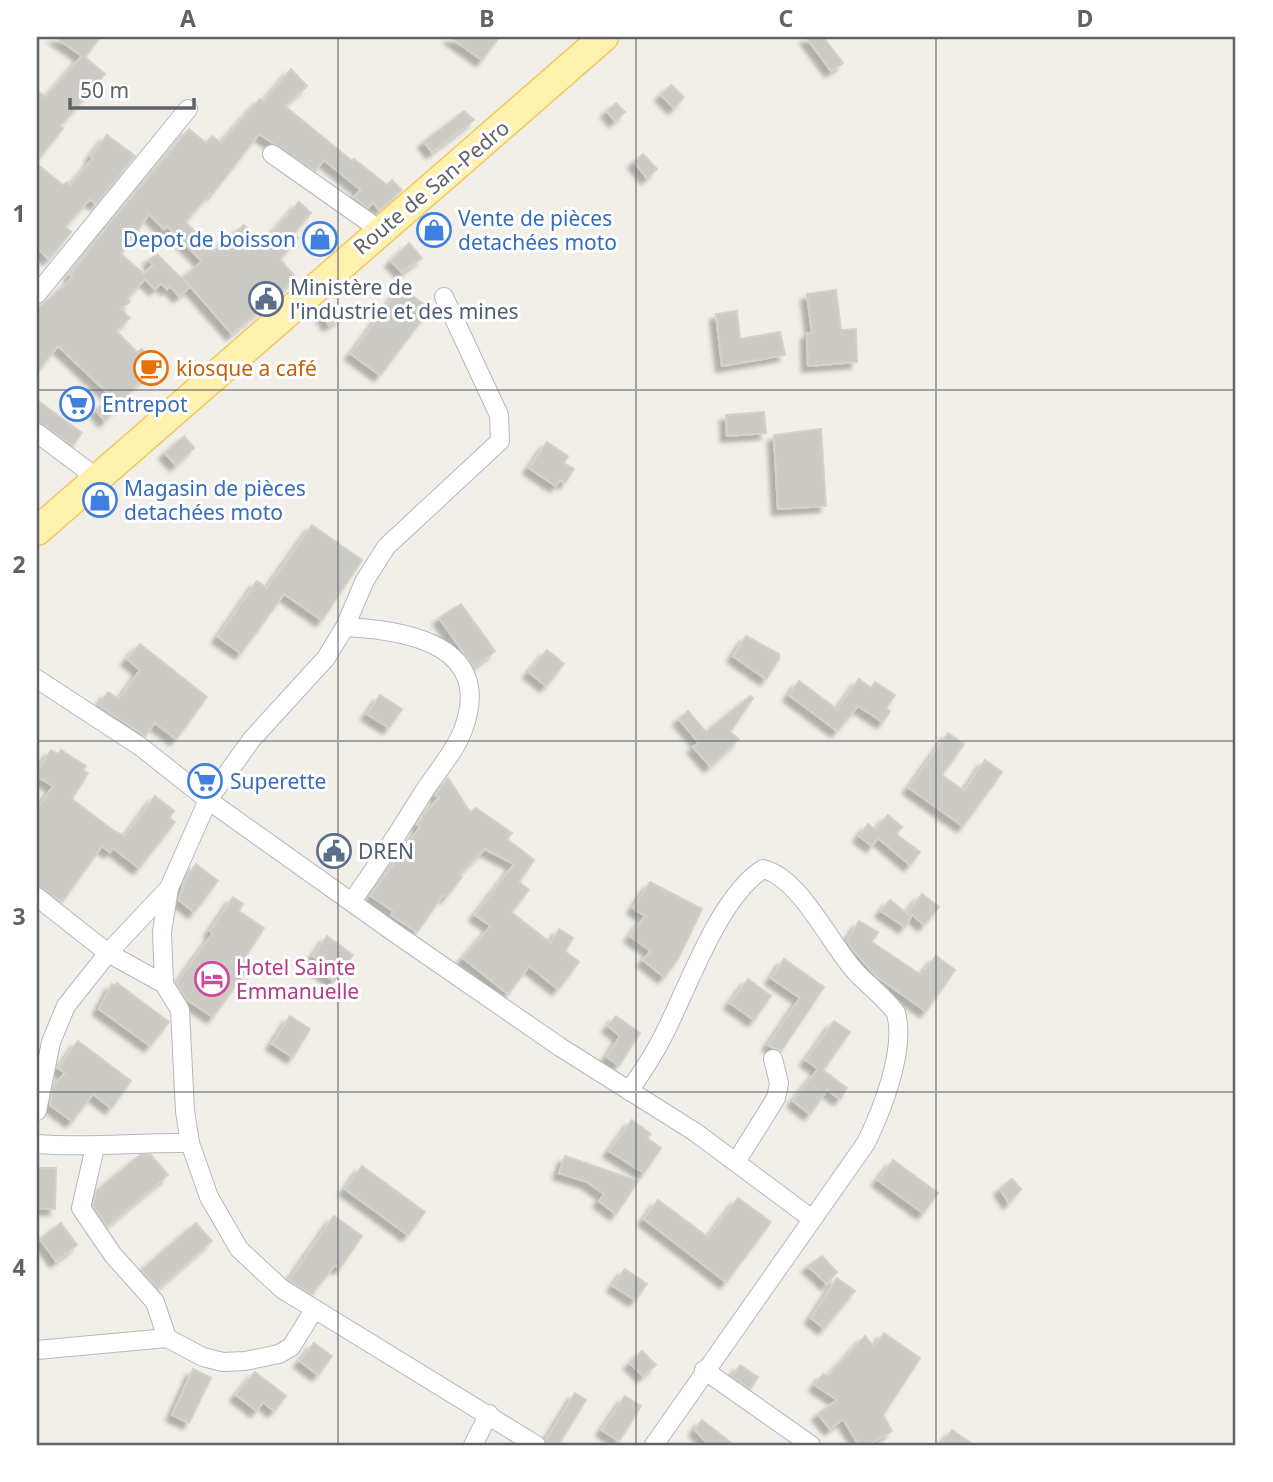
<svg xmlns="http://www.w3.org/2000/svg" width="1273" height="1482" font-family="'Noto Sans',sans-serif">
<defs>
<filter id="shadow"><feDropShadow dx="-6" dy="6" stdDeviation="2" flood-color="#0004"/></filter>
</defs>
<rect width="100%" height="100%" fill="#f1efe8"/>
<g fill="#cccac5" stroke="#d6d1c6" stroke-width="2" filter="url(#shadow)">
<polygon points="55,37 100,37 85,57 105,74 60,126 63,128 37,161 37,90 46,97 82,56"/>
<polygon points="450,37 499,37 482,60"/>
<polygon points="806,37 823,37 843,63 831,71"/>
<polygon points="291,69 307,86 285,106 352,161 354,159 387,185 392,180 402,190 379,210 373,202 368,208 354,197 361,190 324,160 315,171 259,134 212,194 210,193 185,222 214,251 244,225 256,239 260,236 265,242 299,202 311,213 293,234 298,238 280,259 296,278 232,334 183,278 202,261 167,226 164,229 149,214 121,254 144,274 153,265 149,260 157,254 190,287 179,296 170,286 167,289 161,283 155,289 145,279 127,298 130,302 120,308 130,318 116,331 137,352 142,349 156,369 137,384 105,421 96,410 113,398 58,346 37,372 37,310 73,277 70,275 114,218 189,129 206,143 212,136 221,143 260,99 264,101"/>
<polygon points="671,85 684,97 674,108 661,95"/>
<polygon points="616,103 625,112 615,121 607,111"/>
<polygon points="464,111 474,120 432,152 424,142"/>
<polygon points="107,135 135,156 96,204 90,199 65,227 71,232 49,259 37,248 37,164 63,185 67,182 70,186 93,158 91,156"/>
<polygon points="643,154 657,169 647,178 634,162"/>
<polygon points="409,243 422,258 402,272 391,261"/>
<polygon points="401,287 430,309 380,375 351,354"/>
<polygon points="836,290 841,330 856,329 857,362 808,366 807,333 812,333 807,294"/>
<polygon points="332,305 341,317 329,325 321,312"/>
<polygon points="737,311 740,339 780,332 785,355 722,366 716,314"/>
<polygon points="37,400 82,433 73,445 37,422"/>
<polygon points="764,412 766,433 727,436 726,415"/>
<polygon points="821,429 826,506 778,509 774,435"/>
<polygon points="184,436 194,448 176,465 165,453"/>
<polygon points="547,442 568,456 564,463 574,469 565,483 560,480 556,486 529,468"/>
<polygon points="312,525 362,560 322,620 284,594 241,653 218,637 257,581 267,588"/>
<polygon points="461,604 495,651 474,667 439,618"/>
<polygon points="746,636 779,654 779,659 766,679 733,656"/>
<polygon points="140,644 207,697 176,739 155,723 145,736 99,705 108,692 119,699 140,670 127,659"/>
<polygon points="547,650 564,664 546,686 529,672"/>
<polygon points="859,679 871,688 875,682 895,695 886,708 890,711 883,722 858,706 837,731 789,695 799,681 837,709"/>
<polygon points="380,695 402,709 389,728 367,714"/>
<polygon points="750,696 753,698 730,732 739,739 710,766 693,747 699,743 679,719 688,711 706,732"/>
<polygon points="948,733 964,744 942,775 964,791 985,760 1002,772 963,826 909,788"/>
<polygon points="51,750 58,754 61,750 86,766 83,770 88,773 72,799 114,831 125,836 155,796 174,811 169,818 175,822 139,868 113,848 110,852 102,846 62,902 37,886 37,810 53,786 37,776 37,771"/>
<polygon points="448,778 470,812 476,808 512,833 507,839 534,860 519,882 529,890 511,912 551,943 559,929 573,938 565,951 579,962 558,989 529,966 508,994 463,958 491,926 475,915 514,864 485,849 459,875 462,877 446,897 443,895 417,932 391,915 393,911 371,896 420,827 417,824 439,797 435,795"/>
<polygon points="888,815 902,827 896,834 920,852 910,865 878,838 872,846 859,836 868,824 875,830"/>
<polygon points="196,864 218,881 194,912 179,900 185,880"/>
<polygon points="650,882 702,909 678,959 664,977 643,960 651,951 630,936 645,916 633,908"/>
<polygon points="922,894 939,907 924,925 908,911"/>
<polygon points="233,897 243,904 239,911 264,928 244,959 251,964 213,1017 186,999 177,983 213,933 210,931"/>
<polygon points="890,900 911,917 905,927 881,911"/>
<polygon points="859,921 878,932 872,942 921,975 936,956 955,970 926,1011 876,976 854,951 847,941"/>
<polygon points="327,936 353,955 334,981 313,966 318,960 313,956"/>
<polygon points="784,959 824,987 781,1051 768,1045 800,998 771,978"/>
<polygon points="748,979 771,996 754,1020 730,1003"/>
<polygon points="117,983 169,1022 150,1046 99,1009 112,984 115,986"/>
<polygon points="290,1016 310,1029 293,1057 272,1044"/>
<polygon points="616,1016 640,1033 619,1065 607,1057 620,1036 608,1026"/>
<polygon points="834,1021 850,1032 823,1070 847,1088 840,1099 827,1090 810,1114 793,1101 818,1069 806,1060"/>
<polygon points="78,1041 131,1081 111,1108 93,1094 72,1121 50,1105 53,1087 65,1073 58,1068"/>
<polygon points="632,1120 651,1134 647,1138 661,1148 644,1173 609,1151"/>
<polygon points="140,1155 151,1155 168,1175 107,1226 93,1206 96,1191"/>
<polygon points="565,1156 638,1181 616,1214 599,1201 604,1194 587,1182 559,1173"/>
<polygon points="893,1160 938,1193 923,1213 878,1180"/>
<polygon points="362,1166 425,1212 408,1235 345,1189"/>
<polygon points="38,1168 56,1168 55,1209 37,1208"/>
<polygon points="1012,1179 1021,1189 1009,1203 1000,1189"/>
<polygon points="738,1198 771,1222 726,1282 644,1219 658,1200 708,1237"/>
<polygon points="334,1216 362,1236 340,1268 335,1265 312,1294 289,1280"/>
<polygon points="61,1223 77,1245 56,1261 40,1239"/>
<polygon points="196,1223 212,1241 158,1288 141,1270"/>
<polygon points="822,1256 837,1272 827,1284 808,1266"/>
<polygon points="625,1269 647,1284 635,1300 613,1286"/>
<polygon points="837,1278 855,1291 824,1328 811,1318"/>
<polygon points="884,1333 920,1358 883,1415 892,1431 868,1445 859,1445 843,1419 830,1429 818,1414 837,1400 815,1385 823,1374 828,1376 865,1336 874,1347"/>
<polygon points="314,1343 332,1356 318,1375 300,1361"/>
<polygon points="642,1351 656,1365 643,1376 630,1363"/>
<polygon points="740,1365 758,1377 750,1389 732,1376"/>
<polygon points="193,1369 211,1378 189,1423 172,1415"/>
<polygon points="255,1372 286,1396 274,1411 263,1402 257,1411 236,1395"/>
<polygon points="575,1393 586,1400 558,1445 547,1445 546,1440"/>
<polygon points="625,1396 641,1406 619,1441 602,1430"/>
<polygon points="702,1420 734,1445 709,1445 695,1430"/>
<polygon points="952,1430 974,1445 941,1445"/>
</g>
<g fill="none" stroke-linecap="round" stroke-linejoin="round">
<g stroke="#b5b8bc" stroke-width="20">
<g id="minor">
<polyline points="272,154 380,230"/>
<polyline points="37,294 188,109"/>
<polyline points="37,433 97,478"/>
<path d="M345 627C407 630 495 645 463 730 455 752 435 774 423 793 400 830 377 867 352 901"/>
<polyline points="37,679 141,747 208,800 392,931 560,1047 695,1132 812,1219"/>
<polyline points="37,897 108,953 164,984 180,1010 185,1111 190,1143 209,1197 239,1249 282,1289 536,1445"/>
<polyline points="164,984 162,932 169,888"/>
<path d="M629 1091C640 1075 652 1058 661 1040 687 992 717 898 763 869 800 878 829 942 854 970 867 985 884 996 896 1013 906 1050 882 1110 866 1143L654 1445"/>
<polyline points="37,1111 51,1042 66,1006 108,953 169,888 208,800 252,739 326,658 345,627 364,582 386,547 500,441 499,415 444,297"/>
<path d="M37 1144C88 1148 139 1142 190 1143"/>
<polyline points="95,1147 81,1208 113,1255 155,1302 167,1338"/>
<polyline points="736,1162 776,1098 779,1083 773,1059"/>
<polyline points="37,1350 167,1338 203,1357 223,1362 245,1361 279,1354 291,1347 314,1310"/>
<polyline points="704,1370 811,1445"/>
<polyline points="473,1445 489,1414"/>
</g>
</g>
<g stroke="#f2c960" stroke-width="31">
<polyline id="primary" points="37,531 604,37"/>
</g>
<use href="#minor" stroke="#fff" stroke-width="18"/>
<use href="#primary" stroke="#fff2af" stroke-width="28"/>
</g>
<path fill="none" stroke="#5f6368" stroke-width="2" stroke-opacity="0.55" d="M338 37V1445M636 37V1445M936 37V1445M37 390H1236M37 741H1236M37 1092H1236"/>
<defs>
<g id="shop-ring" transform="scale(1.75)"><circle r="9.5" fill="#fff" stroke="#3f7fe0" stroke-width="1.5"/><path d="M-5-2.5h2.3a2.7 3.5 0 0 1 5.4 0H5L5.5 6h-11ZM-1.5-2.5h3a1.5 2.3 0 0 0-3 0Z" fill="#3f7fe0"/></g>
<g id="civic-ring" transform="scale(1.75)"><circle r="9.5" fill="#fff" stroke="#5c6f8a" stroke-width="1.5"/><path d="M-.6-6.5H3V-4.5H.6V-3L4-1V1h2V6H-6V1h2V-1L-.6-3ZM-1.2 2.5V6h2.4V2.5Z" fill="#5c6f8a"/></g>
<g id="cafe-ring" transform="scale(1.75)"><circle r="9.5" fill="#fff" stroke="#e8710a" stroke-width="1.5"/><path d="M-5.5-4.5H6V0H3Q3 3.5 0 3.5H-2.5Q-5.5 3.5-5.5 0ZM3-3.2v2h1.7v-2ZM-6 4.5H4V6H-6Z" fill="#e8710a"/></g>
<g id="supermarket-ring" transform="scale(1.75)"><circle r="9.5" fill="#fff" stroke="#3f7fe0" stroke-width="1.5"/><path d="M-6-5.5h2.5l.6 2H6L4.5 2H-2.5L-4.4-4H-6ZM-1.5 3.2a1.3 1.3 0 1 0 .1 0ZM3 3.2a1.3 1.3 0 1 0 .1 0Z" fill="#3f7fe0"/></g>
<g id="hotel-ring" transform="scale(1.75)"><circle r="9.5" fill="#fff" stroke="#d1479c" stroke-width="1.5"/><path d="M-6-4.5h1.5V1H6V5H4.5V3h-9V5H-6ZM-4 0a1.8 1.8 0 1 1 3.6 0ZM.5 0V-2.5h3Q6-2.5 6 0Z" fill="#d1479c"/></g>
</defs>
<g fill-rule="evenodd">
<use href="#shop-ring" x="434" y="230"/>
<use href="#shop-ring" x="320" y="239"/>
<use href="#civic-ring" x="266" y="299"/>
<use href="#cafe-ring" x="151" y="368"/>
<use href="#supermarket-ring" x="77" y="404"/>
<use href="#shop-ring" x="100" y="500"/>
<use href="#supermarket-ring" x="205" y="781"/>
<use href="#civic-ring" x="334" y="851"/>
<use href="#hotel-ring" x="212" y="979"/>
</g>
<g text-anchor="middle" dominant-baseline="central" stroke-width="6" stroke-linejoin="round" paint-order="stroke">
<g font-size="21" fill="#5f6368" stroke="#fff">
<text transform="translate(431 187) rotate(-40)">Route de San-Pedro</text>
</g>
<g font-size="21" fill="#366cbe" stroke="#fff" text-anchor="start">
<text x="458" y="218">Vente de pièces<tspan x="458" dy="24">detachées moto</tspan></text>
<text x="296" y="239" text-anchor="end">Depot de boisson</text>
<text x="102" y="404">Entrepot</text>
<text x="124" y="488">Magasin de pièces<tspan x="124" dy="24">detachées moto</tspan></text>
<text x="230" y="781">Superette</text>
</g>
<g font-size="21" fill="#4e5e75" stroke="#fff" text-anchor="start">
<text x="290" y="287">Ministère de<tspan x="290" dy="24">l'industrie et des mines</tspan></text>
<text x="358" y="851">DREN</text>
</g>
<g font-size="21" fill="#c56008" stroke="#fff" text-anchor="start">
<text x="176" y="368">kiosque a café</text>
</g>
<g font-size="21" fill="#b23c85" stroke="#fff" text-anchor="start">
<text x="236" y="967">Hotel Sainte<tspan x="236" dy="24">Emmanuelle</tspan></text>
</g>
</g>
<rect width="1273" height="1482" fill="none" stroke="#ffffff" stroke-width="77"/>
<path d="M70 98v10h124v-10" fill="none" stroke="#5f6368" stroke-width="3.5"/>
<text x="80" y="98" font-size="21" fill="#5f6368" stroke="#ffffff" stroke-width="5" paint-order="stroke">50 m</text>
<rect x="38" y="38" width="1196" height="1406" fill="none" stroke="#5f6368" stroke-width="2.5"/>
<g font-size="23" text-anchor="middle" font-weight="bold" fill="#5f6368">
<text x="188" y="27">A</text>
<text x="487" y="27">B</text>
<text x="786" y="27">C</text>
<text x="1085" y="27">D</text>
<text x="19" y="222">1</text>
<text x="19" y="573">2</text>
<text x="19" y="925">3</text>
<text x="19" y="1276">4</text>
</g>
</svg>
